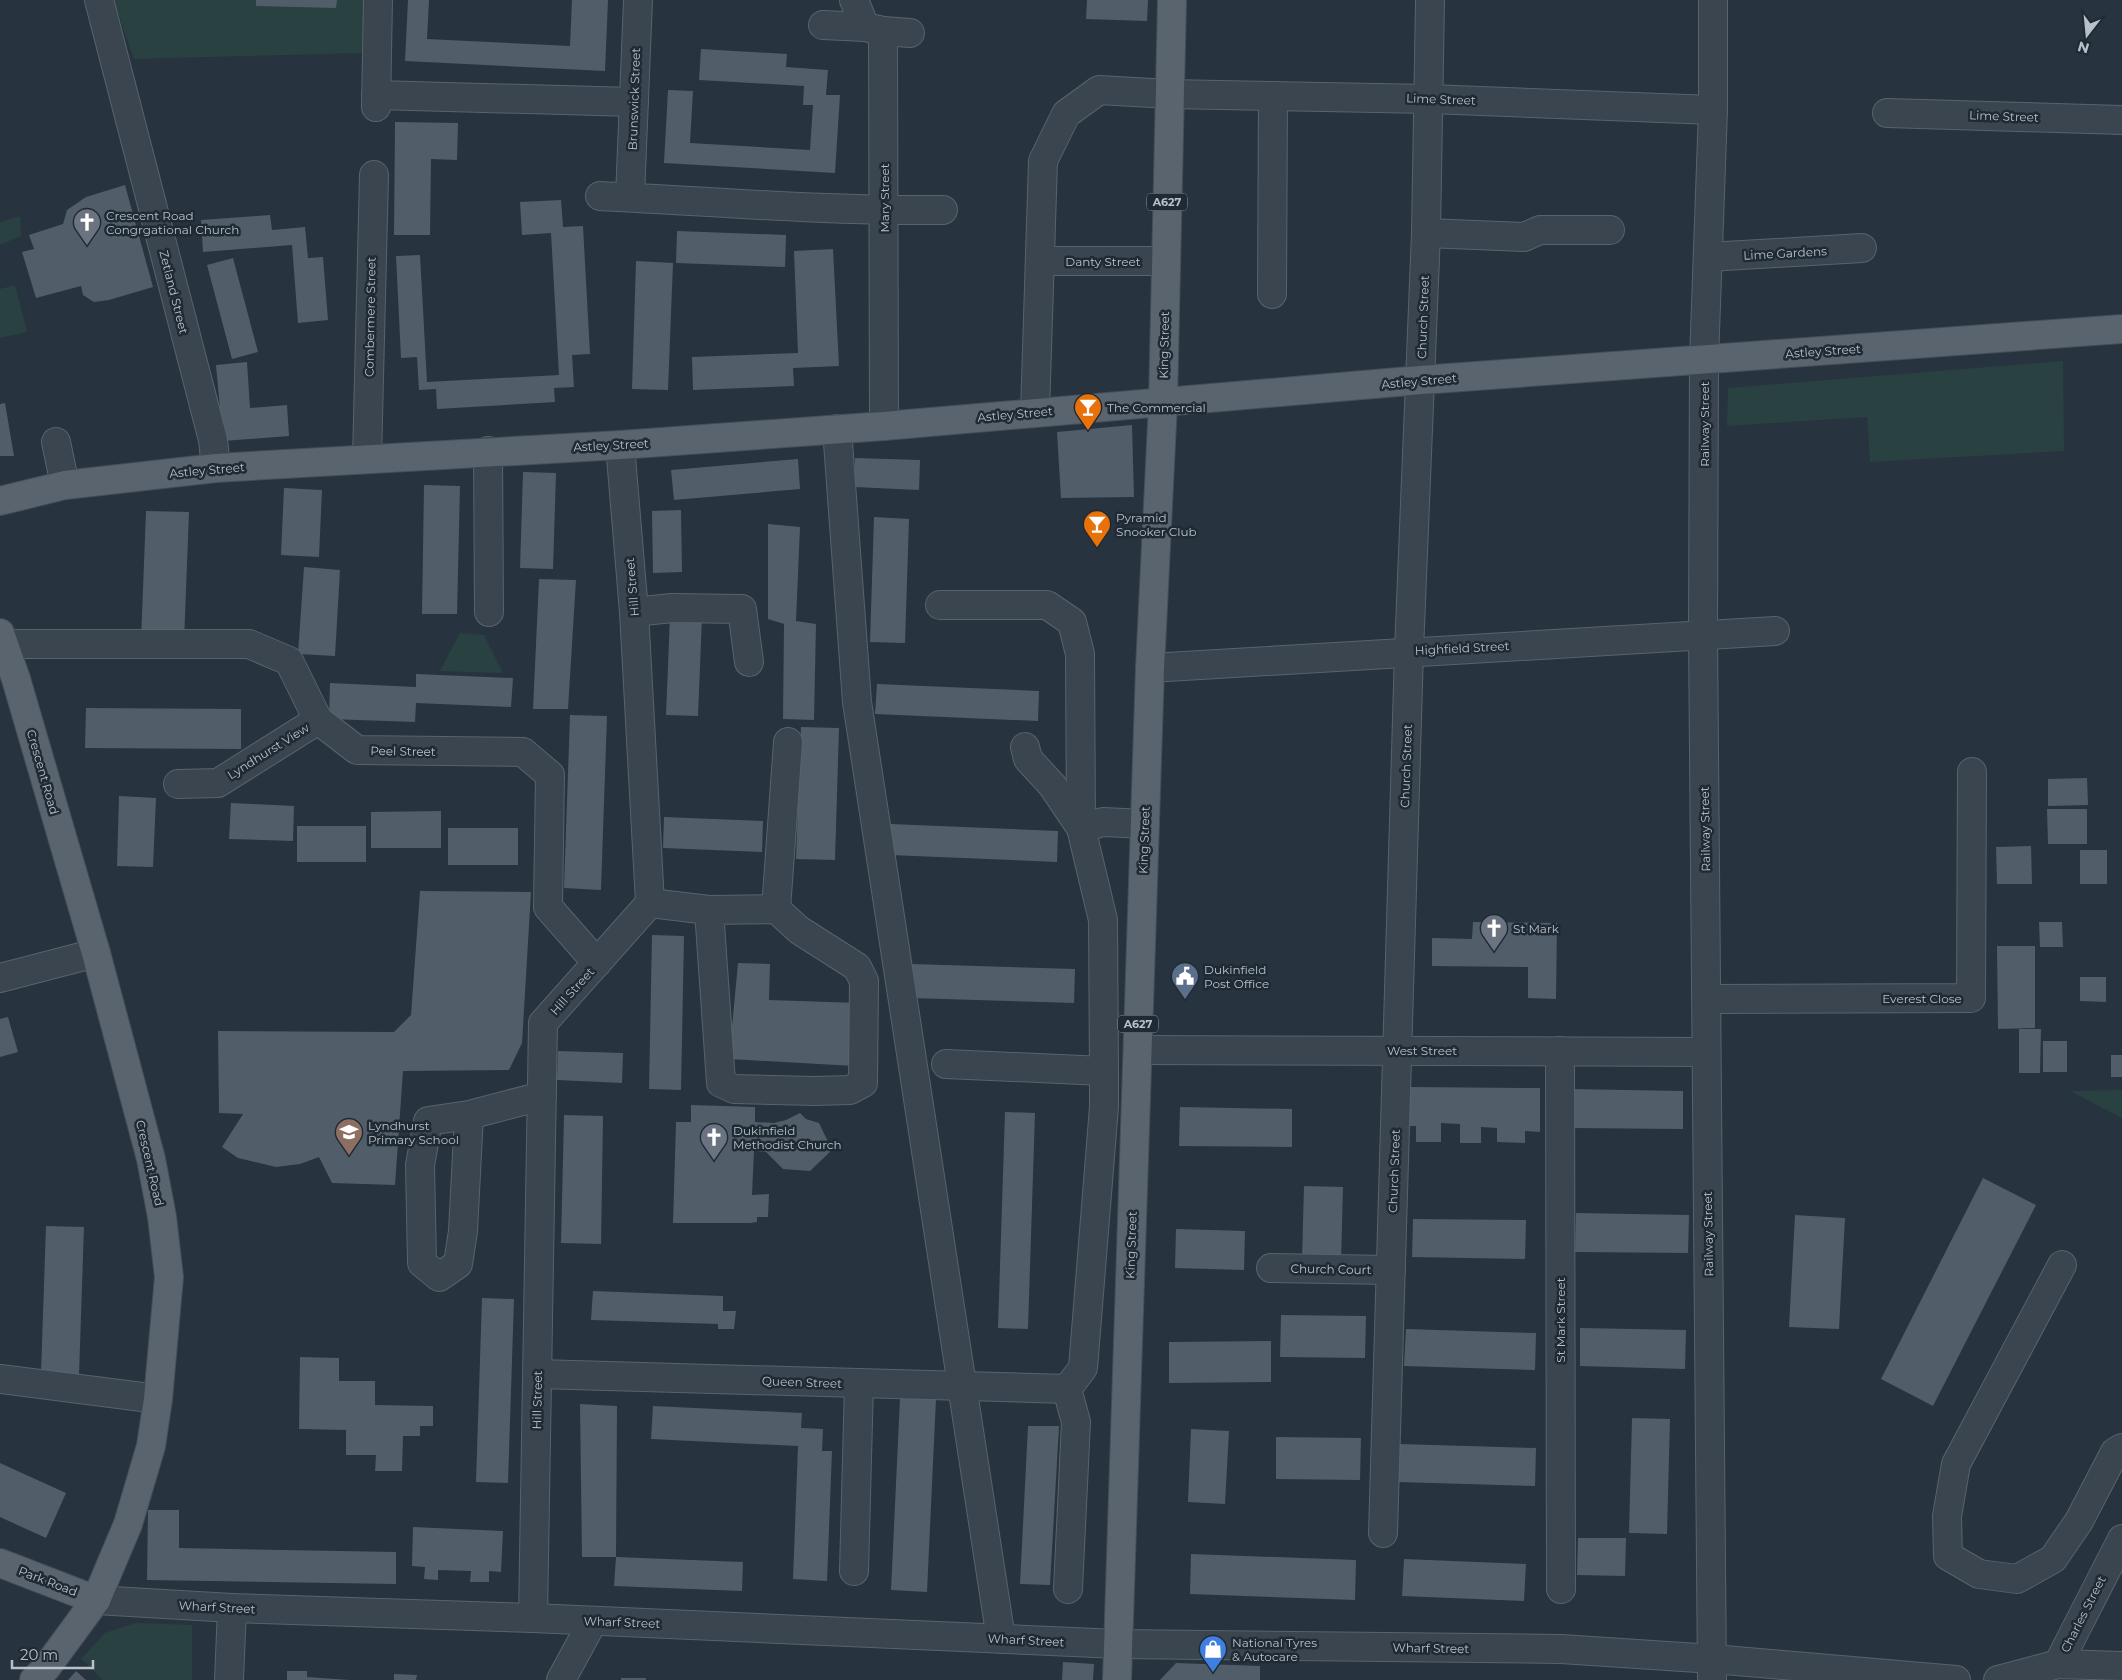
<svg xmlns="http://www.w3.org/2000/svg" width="2122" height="1680" font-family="Montserrat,sans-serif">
<rect width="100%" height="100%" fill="#27333f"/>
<g fill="#2a4141">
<polygon points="113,0 364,0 364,53 134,59"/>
<polygon points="20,216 21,236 0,245 0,222"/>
<polygon points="15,285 27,332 0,338 0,289"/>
<polygon points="2063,361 2064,451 1870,462 1867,417 1727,426 1728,388"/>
<polygon points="460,633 484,635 503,673 440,671"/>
<polygon points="2122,1090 2122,1118 2070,1091"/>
<polygon points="135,1623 192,1625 192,1680 103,1680 81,1659 105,1633"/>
</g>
<g fill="#515e69">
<polygon points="256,0 337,0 336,8 256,6"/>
<polygon points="408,0 429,0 427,39 570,46 572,0 608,0 605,71 405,61"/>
<polygon points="1087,0 1148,0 1147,21 1086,19"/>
<polygon points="701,49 787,54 786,67 828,70 826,95 840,95 835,173 664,163 668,90 693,91 690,143 810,150 813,105 803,105 804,86 699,80"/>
<polygon points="395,122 458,123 457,160 431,159 430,235 394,235"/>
<polygon points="125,185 153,287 109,300 94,302 83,295 81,286 36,298 22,252 34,249 29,235 63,224 67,210 86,197"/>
<polygon points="561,200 563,227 583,226 590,354 572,355 574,387 554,388 555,402 437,409 436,389 419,390 417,357 401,358 396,256 420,255 427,382 559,375 551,233 522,235 520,202"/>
<polygon points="270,215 272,230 305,227 308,258 323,257 328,320 298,323 292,245 203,252 201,220"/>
<polygon points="677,231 786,235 785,267 676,263"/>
<polygon points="833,249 839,366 793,368 794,386 693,390 692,357 798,353 794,251"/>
<polygon points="233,258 258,352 232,359 207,265"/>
<polygon points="636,261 673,263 668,390 632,389"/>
<polygon points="247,362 250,408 287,405 289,436 223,441 216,365"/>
<polygon points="5,403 14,456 0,456 0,404"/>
<polygon points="1132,425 1134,497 1061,498 1057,432"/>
<polygon points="855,458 920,460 919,490 854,487"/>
<polygon points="798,459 800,489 674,500 671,470"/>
<polygon points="523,472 556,473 553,569 520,568"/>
<polygon points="424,485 460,486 457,614 422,614"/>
<polygon points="284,488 322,490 319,557 281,555"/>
<polygon points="681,510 682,572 653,573 652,511"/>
<polygon points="146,511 189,512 184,642 141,641"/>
<polygon points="874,517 909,519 905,643 870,642"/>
<polygon points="768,524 800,527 796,621 816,624 814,720 783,719 784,624 768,619"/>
<polygon points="304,567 340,570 335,656 298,654"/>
<polygon points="539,579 576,580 568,709 533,709"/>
<polygon points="670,616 702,617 698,716 666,715"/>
<polygon points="416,674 513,678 511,707 416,703 415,722 329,719 330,683 416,687"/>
<polygon points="877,684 1039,691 1038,721 875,714"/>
<polygon points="86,708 241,709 241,749 85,748"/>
<polygon points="570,715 607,716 601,890 564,888"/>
<polygon points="801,727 839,728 835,860 796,859"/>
<polygon points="2087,778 2088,805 2048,806 2048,779"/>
<polygon points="119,796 156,798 153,867 117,866"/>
<polygon points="231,803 294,806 293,841 229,839"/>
<polygon points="2047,809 2087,809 2087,844 2048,844"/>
<polygon points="441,811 441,848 371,848 371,812"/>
<polygon points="664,817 763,821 762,852 663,848"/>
<polygon points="891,824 1058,831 1057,862 890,855"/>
<rect x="297" y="826" width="69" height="36"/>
<rect x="448" y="828" width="70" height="37"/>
<polygon points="2031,846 2032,884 1997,884 1996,847"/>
<rect x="2080" y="850" width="27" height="34"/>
<polygon points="420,891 531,892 522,1043 509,1070 403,1071 395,1185 332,1183 319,1157 300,1164 276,1167 238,1158 222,1147 243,1114 219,1113 218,1031 394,1032 411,1015"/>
<polygon points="1473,922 1557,923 1556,999 1528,998 1528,967 1432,966 1432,938 1472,939"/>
<polygon points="2039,922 2062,922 2063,947 2040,947"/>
<polygon points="652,935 684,936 681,1090 649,1089"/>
<polygon points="1997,946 2035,946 2035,1028 1998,1029"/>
<polygon points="738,963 770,964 769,1000 859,1003 854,1066 729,1059"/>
<polygon points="911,964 1075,969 1074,1003 910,998"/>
<polygon points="2080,977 2106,977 2106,1002 2080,1001"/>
<polygon points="8,1017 18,1052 0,1057 0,1019"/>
<polygon points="2019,1029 2041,1029 2040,1073 2019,1073"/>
<rect x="2043" y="1041" width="24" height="31"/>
<polygon points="558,1051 623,1053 622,1083 557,1080"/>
<rect x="2111" y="1055" width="11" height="22"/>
<polygon points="1409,1087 1540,1088 1540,1132 1525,1131 1525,1143 1497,1142 1497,1128 1481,1127 1481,1143 1460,1143 1460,1124 1441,1123 1441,1142 1416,1142 1416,1126 1409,1126"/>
<polygon points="1570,1089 1683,1091 1683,1129 1570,1128"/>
<polygon points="691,1105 755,1107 755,1122 774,1123 786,1120 800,1113 806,1119 819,1123 832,1150 810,1171 783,1169 766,1152 754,1151 752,1195 769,1194 768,1217 757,1217 757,1222 750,1223 673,1223 676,1122 691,1122"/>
<polygon points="1180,1107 1292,1109 1292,1147 1179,1146"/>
<polygon points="1005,1112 1035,1113 1028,1329 998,1328"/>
<polygon points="564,1115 603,1116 601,1244 561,1243"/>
<polygon points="1983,1178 2036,1205 1933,1406 1881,1379"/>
<polygon points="1304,1186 1343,1187 1341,1261 1302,1260"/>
<polygon points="1576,1213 1689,1215 1688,1253 1575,1252"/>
<polygon points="1795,1215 1845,1218 1839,1329 1789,1327"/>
<polygon points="1413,1219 1526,1220 1525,1259 1412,1257"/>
<polygon points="46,1226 84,1227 79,1375 41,1373"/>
<polygon points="1176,1229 1245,1231 1244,1270 1175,1268"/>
<polygon points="593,1291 723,1296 723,1311 736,1311 734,1329 718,1329 718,1324 591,1320"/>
<polygon points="482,1298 514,1299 508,1483 476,1482"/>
<polygon points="1281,1315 1366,1316 1365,1358 1280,1357"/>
<polygon points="1580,1328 1686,1330 1685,1369 1580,1366"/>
<polygon points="1406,1329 1536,1333 1535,1370 1404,1366"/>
<polygon points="1271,1341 1271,1382 1169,1383 1169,1342"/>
<polygon points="300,1357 339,1358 339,1381 375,1381 375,1405 433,1406 433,1426 420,1426 420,1436 403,1436 402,1471 375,1471 376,1455 346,1455 346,1430 299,1429"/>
<polygon points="900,1398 936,1399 927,1592 891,1590"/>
<polygon points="580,1404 617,1406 616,1557 582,1557"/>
<polygon points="653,1406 802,1413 801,1428 823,1429 822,1451 832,1451 827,1581 793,1579 798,1446 651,1439"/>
<polygon points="1632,1418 1670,1419 1667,1534 1629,1533"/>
<polygon points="1028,1426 1059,1426 1050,1585 1020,1584"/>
<polygon points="1191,1429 1229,1431 1225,1504 1188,1502"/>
<polygon points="1276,1437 1361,1438 1360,1480 1276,1479"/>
<polygon points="1399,1444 1536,1448 1535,1486 1398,1482"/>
<polygon points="0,1463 66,1493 46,1538 0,1517"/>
<polygon points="148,1510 179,1510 179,1548 396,1552 396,1584 147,1580"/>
<polygon points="413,1527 503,1531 501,1572 489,1571 489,1582 470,1582 471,1571 438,1570 438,1580 424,1579 425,1567 412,1566"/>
<polygon points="1578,1538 1626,1538 1625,1576 1577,1575"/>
<polygon points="1191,1554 1356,1560 1355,1600 1190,1594"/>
<polygon points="616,1557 743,1562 742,1591 614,1586"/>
<polygon points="1404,1559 1526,1564 1524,1601 1402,1596"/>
<polygon points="1063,1662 1094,1664 1093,1680 1062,1680"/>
<polygon points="1176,1663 1260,1666 1260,1680 1160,1680"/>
<polygon points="76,1671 86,1680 68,1680"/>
<polygon points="287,1671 307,1671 307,1677 350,1680 287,1680"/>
<polygon points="394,1674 417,1675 416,1680 394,1680"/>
<rect x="621" y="1678" width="25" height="2"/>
</g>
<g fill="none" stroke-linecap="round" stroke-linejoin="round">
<g stroke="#59636c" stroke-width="30">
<g id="minor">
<polyline points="99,0 213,440 216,468"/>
<polyline points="854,0 865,27"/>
<polyline points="823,25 865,27 883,31 884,426"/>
<polyline points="883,31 910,33"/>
<polyline points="376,95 634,102"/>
<polyline points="376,107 378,0"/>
<polyline points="1887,113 2122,120"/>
<path d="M600 196C715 202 828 211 943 210"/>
<polyline points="630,197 638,0"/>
<polyline points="1426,233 1524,237 1540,230 1610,230"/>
<polyline points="1708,257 1862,248"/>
<polyline points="1040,261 1166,261"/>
<polyline points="1272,294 1273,96"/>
<polyline points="1035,412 1043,161 1066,114 1099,90 1169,94 1429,99 1713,110"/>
<polyline points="837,429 857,702 1001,1639"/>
<polyline points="56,442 65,485"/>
<polyline points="488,451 489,612"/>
<polyline points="367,459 374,175"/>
<polyline points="940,605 1047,605 1072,622 1080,654 1081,828"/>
<polyline points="634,612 672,608 742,609 749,662"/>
<polyline points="4,644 249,644 289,661 318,720 357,750 523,752 550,775 548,907 597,963"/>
<polyline points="1150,668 1775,631"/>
<polyline points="1025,747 1028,759 1052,785 1081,828"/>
<polyline points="178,784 218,783 318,720"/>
<polyline points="650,903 709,910 776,909 799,930 857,967 864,981 863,1083 850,1090 815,1091 734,1089 721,1083 709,910"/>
<polyline points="776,909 788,742"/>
<polyline points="0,978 96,953"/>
<polyline points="1707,999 1971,998 1972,772"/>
<polyline points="1138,1050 1706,1052"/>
<polyline points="1560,1051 1561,1589"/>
<polyline points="946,1064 1104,1071"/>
<polyline points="469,1115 463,1231 458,1264 439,1277 422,1263 420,1165 428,1121 469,1115 542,1096"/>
<polyline points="2062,1265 1956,1464 1947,1516 1948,1556 1979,1574 2017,1579 2053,1559 2079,1521 2115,1452 2122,1448"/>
<polyline points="1271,1268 1391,1270"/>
<polyline points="538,1374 1067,1389"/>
<polyline points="0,1379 158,1399"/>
<polyline points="1067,1389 1083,1368 1104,1107 1104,1071 1103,920 1081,828 1103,822 1145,824"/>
<polyline points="1067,1389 1076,1422 1068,1589"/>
<polyline points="1383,1533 1409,651 1426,233 1430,0"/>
<polyline points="854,1571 859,1384"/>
<polyline points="96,1600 232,1608 533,1618 1118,1644 1561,1649 1713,1659 1956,1680"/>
<polyline points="533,1618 543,1023 650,903 634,612 620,445"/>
<polyline points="2058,1664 2122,1539"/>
<polyline points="229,1680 232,1608"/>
<polyline points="561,1680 593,1621"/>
<polyline points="1712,1680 1703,635 1704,360 1713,110 1713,0"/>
<polyline points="1998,1680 2058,1664 2122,1666"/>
</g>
</g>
<g stroke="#454e58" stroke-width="30">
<g id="major">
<polyline points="0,501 65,485 216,468 620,445 884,426 1421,380 2122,329"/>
<polyline points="0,633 16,679 96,953 151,1159 162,1217 169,1277 158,1399 151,1446 128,1524 96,1600 46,1668 34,1680"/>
<polyline points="0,1563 96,1600"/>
<polyline points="1117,1680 1150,668 1163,403 1172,0"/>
</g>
</g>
<use href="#minor" stroke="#3b454f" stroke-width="28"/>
<use href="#major" stroke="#5a646e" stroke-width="28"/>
</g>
<defs>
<g id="church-pin" transform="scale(1.4375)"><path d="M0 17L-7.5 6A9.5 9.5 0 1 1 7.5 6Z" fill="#6b7280" stroke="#202a34"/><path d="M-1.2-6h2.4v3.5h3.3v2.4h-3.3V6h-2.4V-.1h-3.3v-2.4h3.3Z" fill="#fff"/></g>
<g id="bar-pin" transform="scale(1.4375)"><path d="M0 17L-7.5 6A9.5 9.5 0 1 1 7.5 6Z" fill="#e8710a" stroke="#202a34"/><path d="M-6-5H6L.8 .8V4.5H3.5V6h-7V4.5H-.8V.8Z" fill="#fff"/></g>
<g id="civic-pin" transform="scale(1.4375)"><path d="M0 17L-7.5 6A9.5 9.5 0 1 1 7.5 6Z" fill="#5c6f8a" stroke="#202a34"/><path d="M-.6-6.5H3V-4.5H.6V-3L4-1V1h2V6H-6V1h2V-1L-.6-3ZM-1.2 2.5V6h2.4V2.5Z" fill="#fff"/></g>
<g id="school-pin" transform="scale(1.4375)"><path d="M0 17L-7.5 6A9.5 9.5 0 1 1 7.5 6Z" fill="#8d6e63" stroke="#202a34"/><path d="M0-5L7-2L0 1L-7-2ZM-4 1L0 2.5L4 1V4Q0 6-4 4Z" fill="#fff"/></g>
<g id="shop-pin" transform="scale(1.4375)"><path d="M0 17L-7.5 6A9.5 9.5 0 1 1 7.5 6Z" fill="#3f7fe0" stroke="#202a34"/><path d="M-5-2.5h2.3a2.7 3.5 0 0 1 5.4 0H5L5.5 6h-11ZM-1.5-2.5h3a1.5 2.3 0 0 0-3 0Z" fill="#fff"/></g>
</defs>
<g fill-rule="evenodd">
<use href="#church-pin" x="87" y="222"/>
<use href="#bar-pin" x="1088" y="407"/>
<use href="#bar-pin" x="1097" y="524"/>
<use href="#church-pin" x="1494" y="928"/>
<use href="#civic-pin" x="1185" y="976"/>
<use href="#school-pin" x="349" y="1132"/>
<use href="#church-pin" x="714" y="1137"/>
<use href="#shop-pin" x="1213" y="1649"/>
</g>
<g text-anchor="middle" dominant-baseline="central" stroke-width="5" stroke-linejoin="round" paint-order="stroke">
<g fill="#202a34" stroke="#8a939c" stroke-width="1">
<rect x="1147" y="193.5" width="40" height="17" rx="4"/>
<rect x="1118" y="1015.5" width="40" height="17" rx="4"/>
</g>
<g font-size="11" font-weight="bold" fill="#b8c0c9">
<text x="1167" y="202">A627</text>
<text x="1138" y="1024">A627</text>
</g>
<g font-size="12" fill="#b8c0c9" stroke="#202a34">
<text transform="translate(634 99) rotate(-88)">Brunswick Street</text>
<text transform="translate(1441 99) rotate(2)">Lime Street</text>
<text transform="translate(2004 116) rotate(2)">Lime Street</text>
<text transform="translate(884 198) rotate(-90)">Mary Street</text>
<text transform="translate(1785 253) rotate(-3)">Lime Gardens</text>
<text x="1103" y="261">Danty Street</text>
<text transform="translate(174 292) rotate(76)">Zetland Street</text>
<text transform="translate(370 317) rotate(-89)">Combermere Street</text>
<text transform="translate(1423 317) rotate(-88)">Church Street</text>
<text transform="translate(1164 345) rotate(-89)">King Street</text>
<text transform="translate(1823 351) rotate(-4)">Astley Street</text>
<text transform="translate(1419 381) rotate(-5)">Astley Street</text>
<text transform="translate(1015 414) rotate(-5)">Astley Street</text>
<text transform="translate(1704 424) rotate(-90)">Railway Street</text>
<text transform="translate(611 445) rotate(-3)">Astley Street</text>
<text transform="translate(207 470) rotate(-5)">Astley Street</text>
<text transform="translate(632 587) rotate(-95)">Hill Street</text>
<text transform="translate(1462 648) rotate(-3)">Highfield Street</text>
<text transform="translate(268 751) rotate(-32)">Lyndhurst View</text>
<text transform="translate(403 751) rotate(1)">Peel Street</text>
<text transform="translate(1406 766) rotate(-88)">Church Street</text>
<text transform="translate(43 772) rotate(74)">Crescent Road</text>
<text transform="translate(1705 829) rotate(-91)">Railway Street</text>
<text transform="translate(1144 840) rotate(-88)">King Street</text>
<text transform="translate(572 991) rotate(-48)">Hill Street</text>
<text x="1922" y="998">Everest Close</text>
<text x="1422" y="1050">West Street</text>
<text transform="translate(150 1163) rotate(77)">Crescent Road</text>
<text transform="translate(1394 1171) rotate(-88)">Church Street</text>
<text transform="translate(1708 1234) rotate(-91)">Railway Street</text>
<text transform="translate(1131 1245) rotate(-88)">King Street</text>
<text transform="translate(1331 1269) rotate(1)">Church Court</text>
<text transform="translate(1560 1320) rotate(-90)">St Mark Street</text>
<text transform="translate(802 1382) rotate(2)">Queen Street</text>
<text transform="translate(537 1400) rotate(-89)">Hill Street</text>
<text transform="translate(48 1581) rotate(21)">Park Road</text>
<text transform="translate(217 1607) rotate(3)">Wharf Street</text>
<text transform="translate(2083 1614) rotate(-63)">Charles Street</text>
<text transform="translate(622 1622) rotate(2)">Wharf Street</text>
<text transform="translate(1026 1640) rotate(3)">Wharf Street</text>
<text transform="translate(1431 1648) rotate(1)">Wharf Street</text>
</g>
<g font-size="12" fill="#b8c0c9" stroke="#202a34" text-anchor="start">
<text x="106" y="215">Crescent Road<tspan x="106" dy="14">Congrgational Church</tspan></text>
<text x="1107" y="407">The Commercial</text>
<text x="1116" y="517">Pyramid<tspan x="1116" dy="14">Snooker Club</tspan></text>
<text x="1513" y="928">St Mark</text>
<text x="1204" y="969">Dukinfield<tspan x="1204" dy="14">Post Office</tspan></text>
<text x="368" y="1125">Lyndhurst<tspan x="368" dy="14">Primary School</tspan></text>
<text x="733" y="1130">Dukinfield<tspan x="733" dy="14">Methodist Church</tspan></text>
<text x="1232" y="1642">National Tyres<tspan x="1232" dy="14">&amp; Autocare</tspan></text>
</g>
</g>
<g transform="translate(2087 35) rotate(196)" stroke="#202a34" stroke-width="4" paint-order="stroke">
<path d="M0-4L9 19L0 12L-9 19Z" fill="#b8c0c9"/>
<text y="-8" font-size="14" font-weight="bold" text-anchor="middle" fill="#b8c0c9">N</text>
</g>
<path d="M12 1660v8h81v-8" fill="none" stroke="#b8c0c9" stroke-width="2.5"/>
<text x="20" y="1660" font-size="15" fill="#b8c0c9" stroke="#202a34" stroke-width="4" paint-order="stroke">20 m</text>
</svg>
